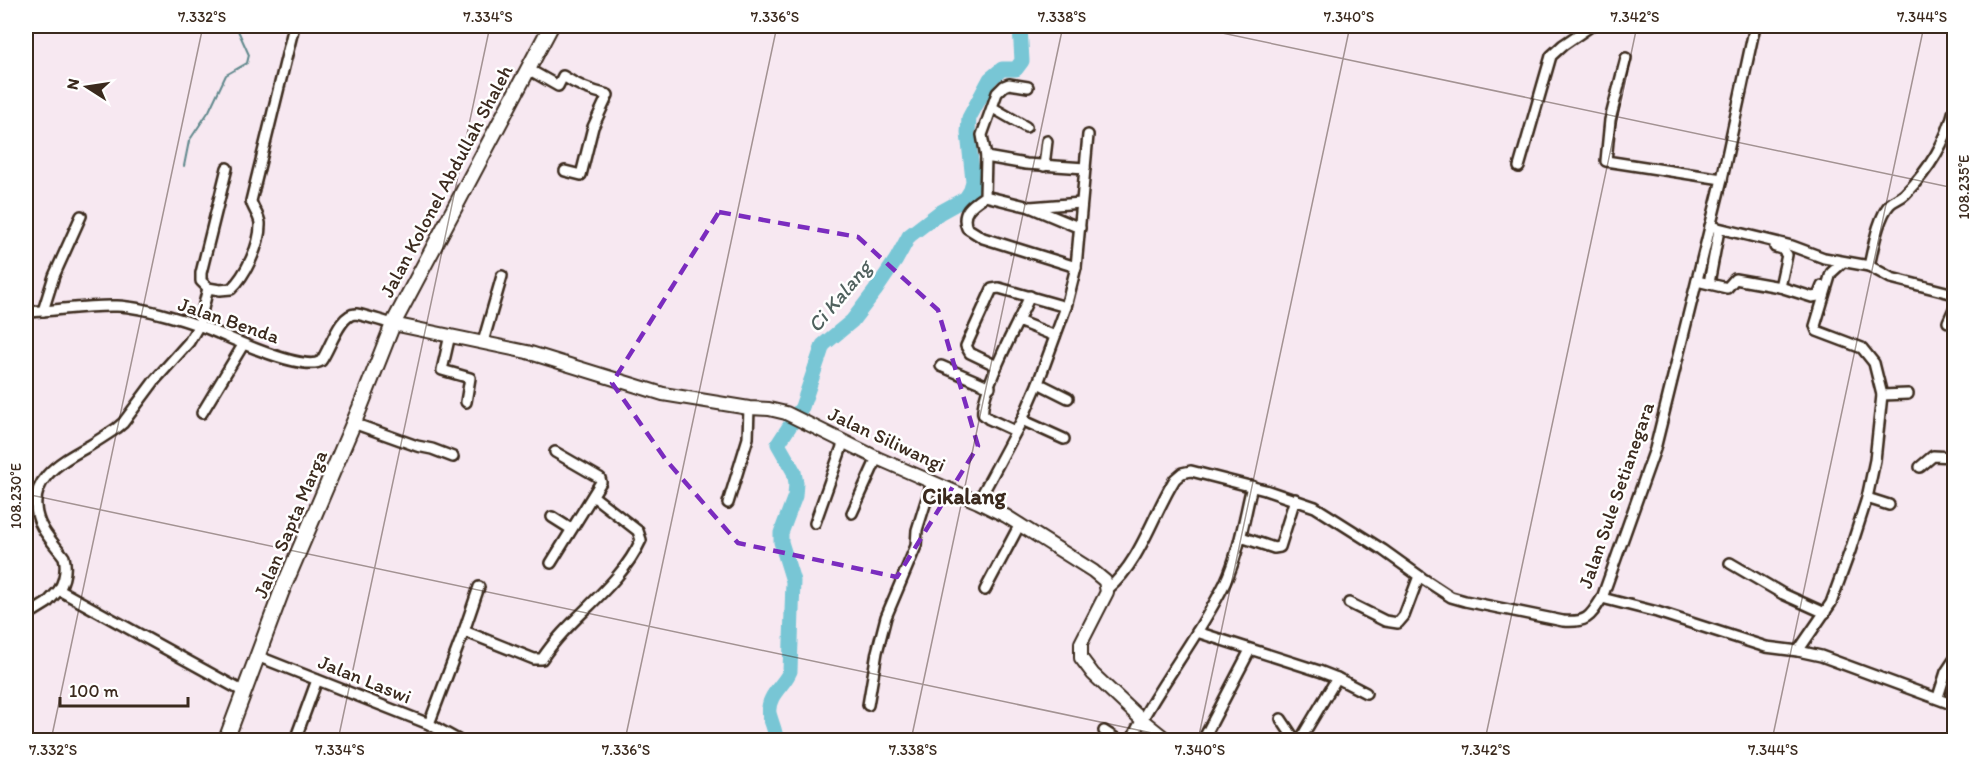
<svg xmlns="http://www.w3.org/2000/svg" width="1980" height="766" font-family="Itim,sans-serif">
<rect width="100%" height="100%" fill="#f7e8f1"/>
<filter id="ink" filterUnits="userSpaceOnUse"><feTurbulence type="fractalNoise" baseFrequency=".0167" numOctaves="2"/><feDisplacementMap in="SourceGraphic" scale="12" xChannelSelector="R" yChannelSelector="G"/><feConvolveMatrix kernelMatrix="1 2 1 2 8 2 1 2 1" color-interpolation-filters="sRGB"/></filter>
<g filter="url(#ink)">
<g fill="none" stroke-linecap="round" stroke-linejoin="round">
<polyline stroke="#60888c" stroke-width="2" points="184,166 189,141 209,111 226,75 247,63 249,55 236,26"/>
<path stroke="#78c6d5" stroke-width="15" d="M776 740C776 731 771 722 769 713 767 695 784 686 790 671L793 581 781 542V533L795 496 796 483 794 472 778 444 802 407 823 345 852 321 875 291 896 260 909 236 939 213 966 198 971 190 973 181 968 133 969 118 990 79 1002 69H1016L1022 61 1020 26"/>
<g stroke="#3b2a1e" stroke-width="14">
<g id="minor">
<polyline points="1626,58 1610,120 1606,161 1722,179"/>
<path d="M528 69 558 86 563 76C578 86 591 91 608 95L593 127 581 175 565 171"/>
<polyline points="993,108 1026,127"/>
<path d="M1954 110C1946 142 1928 171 1905 194 1900 199 1894 200 1890 204 1878 217 1873 249 1869 266L1891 278 1954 294"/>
<polyline points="986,157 982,135 997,93 1004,86 1009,84 1028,87"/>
<polyline points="1044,166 1047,141"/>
<polyline points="1519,167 1551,56 1563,45 1591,26"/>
<polyline points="985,196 1030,207 1080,228"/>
<polyline points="1030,207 1081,203"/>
<polyline points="1710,226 1792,246 1824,258 1869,266"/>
<polyline points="1775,247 1782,249 1787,255 1780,287"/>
<path d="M1076 267 983 238 967 228C960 212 973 204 985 196L986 157 1026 164 1085 168"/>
<polyline points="1697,281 1727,288 1735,279 1780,287 1812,297 1818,296 1822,286"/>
<polyline points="1709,283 1719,230"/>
<polyline points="208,288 201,281 201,273 227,168"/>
<polyline points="43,311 54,276 81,216"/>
<path d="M26 312C56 311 86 305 117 306 144 307 193 322 218 333 236 341 305 372 321 361 330 349 340 313 356 314 368 316 381 321 393 324"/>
<polyline points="1018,321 1030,296"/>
<polyline points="1948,322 1954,309"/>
<polyline points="450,335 442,370 470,378 466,402"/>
<polyline points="483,342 502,276"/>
<polyline points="941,366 990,387"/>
<polyline points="997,366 970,353 966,346 992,289 999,288 1066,307"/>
<polyline points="1038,383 1068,398"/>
<polyline points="1882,395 1908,394"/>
<polyline points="202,413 243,345"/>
<polyline points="1022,420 1064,439"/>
<polyline points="353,423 417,446 432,449 453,457"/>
<path d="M1015 431 989 419 983 414C980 397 1009 339 1018 321L1055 336"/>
<polyline points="1920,467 1933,456 1954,457"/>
<polyline points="1867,498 1889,505"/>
<polyline points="978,502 1022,420 1038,383 1066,307 1076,267 1088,135"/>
<polyline points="728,503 748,438 749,408"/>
<polyline points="852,513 877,458"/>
<polyline points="552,517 571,529"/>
<polyline points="815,523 844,441"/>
<polyline points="1241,537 1274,548 1280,547 1295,499"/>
<polyline points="551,563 601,482 600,478 555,452"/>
<polyline points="1730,563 1783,594 1825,613"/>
<path d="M1108 589C1141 561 1153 514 1175 479L1182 473 1191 471 1265 490 1315 507 1383 550 1422 578 1451 597 1465 601 1563 621C1587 623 1590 617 1602 598L1655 449 1722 179 1755 26"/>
<path d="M59 590C65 579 67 569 64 557 56 546 45 535 40 523 23 482 60 462 89 446 99 440 108 434 117 428L123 423 155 380 189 342 199 325 208 288 220 290 231 289C245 276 261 244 260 223 259 215 253 209 251 201L294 26"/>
<polyline points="985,590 1020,524"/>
<polyline points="1602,598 1657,612 1766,647 1798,651 1821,656 1954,705"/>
<polyline points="1349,603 1385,621 1398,623 1404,616 1419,576"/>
<polyline points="26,616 47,603 59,590 244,692"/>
<path d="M464 631 534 659H542C570 616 619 588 641 540L638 531 593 496"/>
<polyline points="1197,632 1319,671 1337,678 1366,693"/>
<polyline points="1798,651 1831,603 1850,551 1867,498 1875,460 1882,395 1874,363 1862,348 1817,331 1815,326 1831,273 1843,262"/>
<polyline points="257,656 429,724 458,740"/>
<polyline points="1938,697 1946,672 1954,660"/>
<polyline points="868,705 877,652 886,617 916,546 917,530 932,482"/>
<polyline points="1281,719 1295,740"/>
<polyline points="429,724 464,631 479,587"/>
<polyline points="1104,731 1118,740"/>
<polyline points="295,740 317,680"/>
<path d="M1131 740C1158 686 1198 638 1225 583 1239 553 1244 519 1252 486"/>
<polyline points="1203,740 1250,650"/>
<polyline points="1300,740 1337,678"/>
</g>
</g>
<g stroke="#3b2a1e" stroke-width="16">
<polyline id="tertiary" points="393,324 527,352 663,394 749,408 769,409 786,413 877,458 978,502 1006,516 1093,571 1105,581 1107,592 1081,643 1081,658 1093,674 1142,720 1167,740"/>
</g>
<g stroke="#3b2a1e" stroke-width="18">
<polyline id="secondary" points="226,740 281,593 359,410 393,324 551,26"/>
</g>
<use href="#minor" stroke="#fff" stroke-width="9"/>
<use href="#tertiary" stroke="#fff" stroke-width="12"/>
<use href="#secondary" stroke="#fff" stroke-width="14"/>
</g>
</g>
<path fill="none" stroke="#7b2cbf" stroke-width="4.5" stroke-dasharray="12 8" stroke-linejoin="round" d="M719 212 858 237 938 310 978 446 897 577 738 543 666 460 612 383Z"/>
<path fill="none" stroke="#3b2a1e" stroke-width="1.5" stroke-opacity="0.45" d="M1189 26 1954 188M26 494 1185 740M51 740 203 26M338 740 490 26M625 740 777 26M911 740 1063 26M1198 740 1350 26M1485 740 1637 26M1772 740 1924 26"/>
<g text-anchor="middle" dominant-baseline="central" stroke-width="5" stroke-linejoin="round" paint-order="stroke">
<g font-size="20" fill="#3b2a1e" stroke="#fff">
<text transform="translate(446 181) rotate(-62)">Jalan Kolonel Abdullah Shaleh</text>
<text transform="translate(229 320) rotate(19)">Jalan Benda</text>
<text transform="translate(887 439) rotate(25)">Jalan Siliwangi</text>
<text transform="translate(1616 495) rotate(-71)">Jalan Sule Setianegara</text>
<text transform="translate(290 524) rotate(-67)">Jalan Sapta Marga</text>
<text transform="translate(365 679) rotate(22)">Jalan Laswi</text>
</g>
<g font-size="21" font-style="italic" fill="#50615e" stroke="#fff">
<text transform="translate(839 296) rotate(-50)">Ci Kalang</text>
</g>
<g font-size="22" font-weight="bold" fill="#3b2a1e" stroke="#fff">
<text x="964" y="496">Cikalang</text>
</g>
</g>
<rect width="1980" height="766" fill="none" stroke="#fff" stroke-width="66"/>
<g transform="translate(87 87) rotate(282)" stroke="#ffffff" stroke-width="4.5" paint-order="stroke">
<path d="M0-4.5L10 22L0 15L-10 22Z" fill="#3b2a1e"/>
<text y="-9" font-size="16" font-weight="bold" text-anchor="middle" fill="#3b2a1e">N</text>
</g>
<path d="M60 697v9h128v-9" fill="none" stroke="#3b2a1e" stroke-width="3"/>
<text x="69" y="697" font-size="18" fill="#3b2a1e" stroke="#ffffff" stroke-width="4.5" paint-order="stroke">100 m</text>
<rect x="33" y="33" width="1914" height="700" fill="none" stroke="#3b2a1e" stroke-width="2"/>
<g font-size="15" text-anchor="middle" fill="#3b2a1e">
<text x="202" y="22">7.332°S</text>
<text x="488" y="22">7.334°S</text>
<text x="775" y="22">7.336°S</text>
<text x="1062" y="22">7.338°S</text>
<text x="1349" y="22">7.340°S</text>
<text x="1635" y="22">7.342°S</text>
<text x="1922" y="22">7.344°S</text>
<text transform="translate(1964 187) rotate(-90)" y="5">108.235°E</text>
<text transform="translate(16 496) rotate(-90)" y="5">108.230°E</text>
<text x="53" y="755">7.332°S</text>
<text x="340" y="755">7.334°S</text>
<text x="626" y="755">7.336°S</text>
<text x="913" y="755">7.338°S</text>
<text x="1200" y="755">7.340°S</text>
<text x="1486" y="755">7.342°S</text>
<text x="1773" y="755">7.344°S</text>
</g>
</svg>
